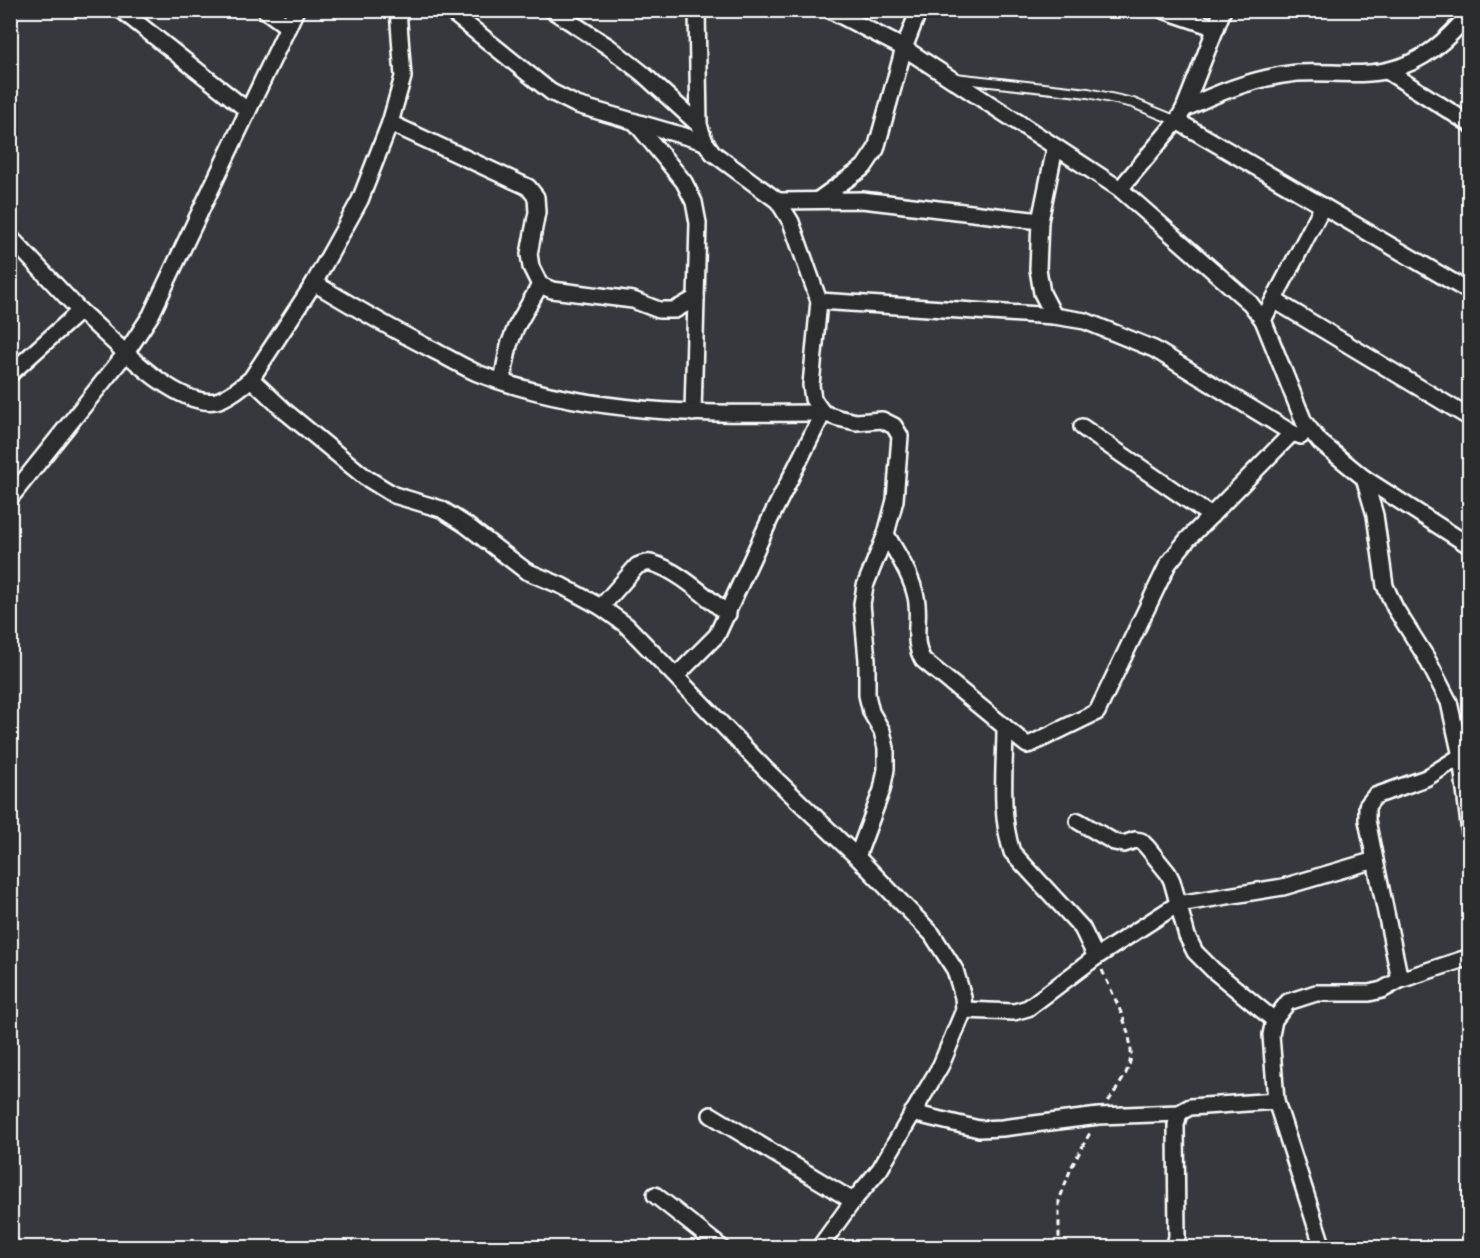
<svg xmlns="http://www.w3.org/2000/svg" width="1480" height="1258" font-family="Caveat,sans-serif">
<rect width="100%" height="100%" fill="#35383c"/>
<filter id="ink" filterUnits="userSpaceOnUse"><feTurbulence type="fractalNoise" baseFrequency=".0167" numOctaves="2"/><feDisplacementMap in="SourceGraphic" scale="12" xChannelSelector="R" yChannelSelector="G"/><feConvolveMatrix kernelMatrix="1 2 1 2 8 2 1 2 1" color-interpolation-filters="sRGB"/></filter>
<g filter="url(#ink)">
<g fill="none" stroke-linecap="round" stroke-linejoin="round">
<g stroke="#fff" stroke-width="12">
<polyline id="lane" points="955,78 1088,93 1133,103 1177,121"/>
</g>
<g stroke="#fff" stroke-width="20">
<g id="street">
<polyline points="121,10 247,110"/>
<polyline points="265,10 288,27"/>
<polyline points="449,10 551,92 577,105 705,142"/>
<polyline points="552,10 609,47 642,73 699,125"/>
<polyline points="697,10 699,125 705,142 713,153 778,201 791,222 819,301 811,385 813,399 823,413"/>
<polyline points="830,10 904,48 1120,189 1250,303 1263,320 1304,422 1320,442 1364,478 1375,515 1385,586 1395,608 1426,657 1449,702 1461,756 1470,833"/>
<polyline points="1163,10 1216,28"/>
<polyline points="1387,71 1470,124"/>
<path d="M1184 109C1220 91 1257 77 1297 73 1326 71 1362 77 1389 70 1424 62 1447 40 1470 13"/>
<polyline points="1177,121 1470,292"/>
<polyline points="635,122 684,182 694,202 698,223 693,413"/>
<polyline points="390,123 528,187 536,197 537,212 529,254 531,267 540,285 552,290 633,300 659,310 675,310 696,298"/>
<polyline points="1120,189 1177,121 1184,109 1223,10"/>
<polyline points="818,200 864,167 876,149 904,48 919,10"/>
<polyline points="778,201 862,200 1040,221 1055,148"/>
<polyline points="1040,221 1038,269 1042,293 1054,316"/>
<polyline points="10,237 80,311"/>
<path d="M314 283C354 307 395 331 437 352 450 359 464 367 477 373 587 416 707 414 823 413L838 418 856 422 882 420 894 426 900 436 895 500 886 534 865 586 862 604 867 660V695L871 712 882 731 886 748V769L882 790 857 857"/>
<polyline points="1274,300 1470,418"/>
<polyline points="819,301 1054,316 1085,321 1154,349 1292,433 1301,436"/>
<polyline points="1263,320 1323,206"/>
<path d="M10 374 80 311C110 336 174 409 216 401 228 398 241 387 251 379L314 283 360 200 390 123 403 77 398 10"/>
<polyline points="251,379 286,412 365,477 394,495 441,509 466,525 526,571 562,586 601,607 626,625 766,770 857,857 932,934 955,970 963,997 964,1010 941,1065 880,1169 853,1201 819,1248"/>
<polyline points="502,381 509,345 516,327 540,285"/>
<polyline points="1082,427 1211,516"/>
<polyline points="1364,478 1470,546"/>
<polyline points="10,498 126,353 151,315 296,10"/>
<path d="M886 534C897 554 911 574 916 597 921 619 911 640 923 660L1022 741 1027 745 1031 744 1097 712 1168 564 1187 540 1292 433"/>
<path d="M601 607 637 566C642 564 646 562 651 563 677 569 707 598 728 614"/>
<polyline points="676,676 717,635 770,519 823,413"/>
<path d="M1005 727C1005 767 999 813 1012 852L1082 928 1096 957"/>
<polyline points="1078,821 1114,842 1124,844 1135,840 1141,841 1147,847 1168,873 1172,881 1187,936 1195,952 1213,970 1274,1020"/>
<polyline points="1375,860 1400,980"/>
<polyline points="964,1010 1014,1012 1028,1008 1096,957 1178,904 1283,887 1375,860 1367,820 1367,806 1375,796 1426,778 1461,756"/>
<polyline points="912,1113 979,1129 1002,1128 1099,1116 1179,1113 1190,1107 1276,1101"/>
<polyline points="711,1115 853,1201"/>
<polyline points="655,1195 722,1248"/>
<polyline points="1174,1248 1177,1237 1176,1125 1179,1113"/>
<polyline points="1323,1248 1276,1101 1271,1035 1274,1020 1288,1002 1316,993 1369,993 1382,990 1400,980 1470,957"/>
</g>
</g>
<g stroke="#fff" stroke-width="3" stroke-dasharray="6 4.5" stroke-linecap="butt">
<path d="M1102 970C1112 993 1132 1030 1131 1055 1130 1072 1117 1088 1108 1102"/>
<polyline points="1061,1248 1059,1240 1059,1201 1071,1168 1091,1131"/>
</g>
<use href="#lane" stroke="#2a2d2e" stroke-width="8"/>
<use href="#street" stroke="#2a2d2e" stroke-width="15"/>
</g>
</g>
<rect width="1480" height="1258" fill="none" stroke="#2a2d2e" stroke-width="36"/>
<rect x="18" y="18" width="1444" height="1222" fill="none" stroke="#fff" stroke-width="2" filter="url(#ink)"/>
</svg>
